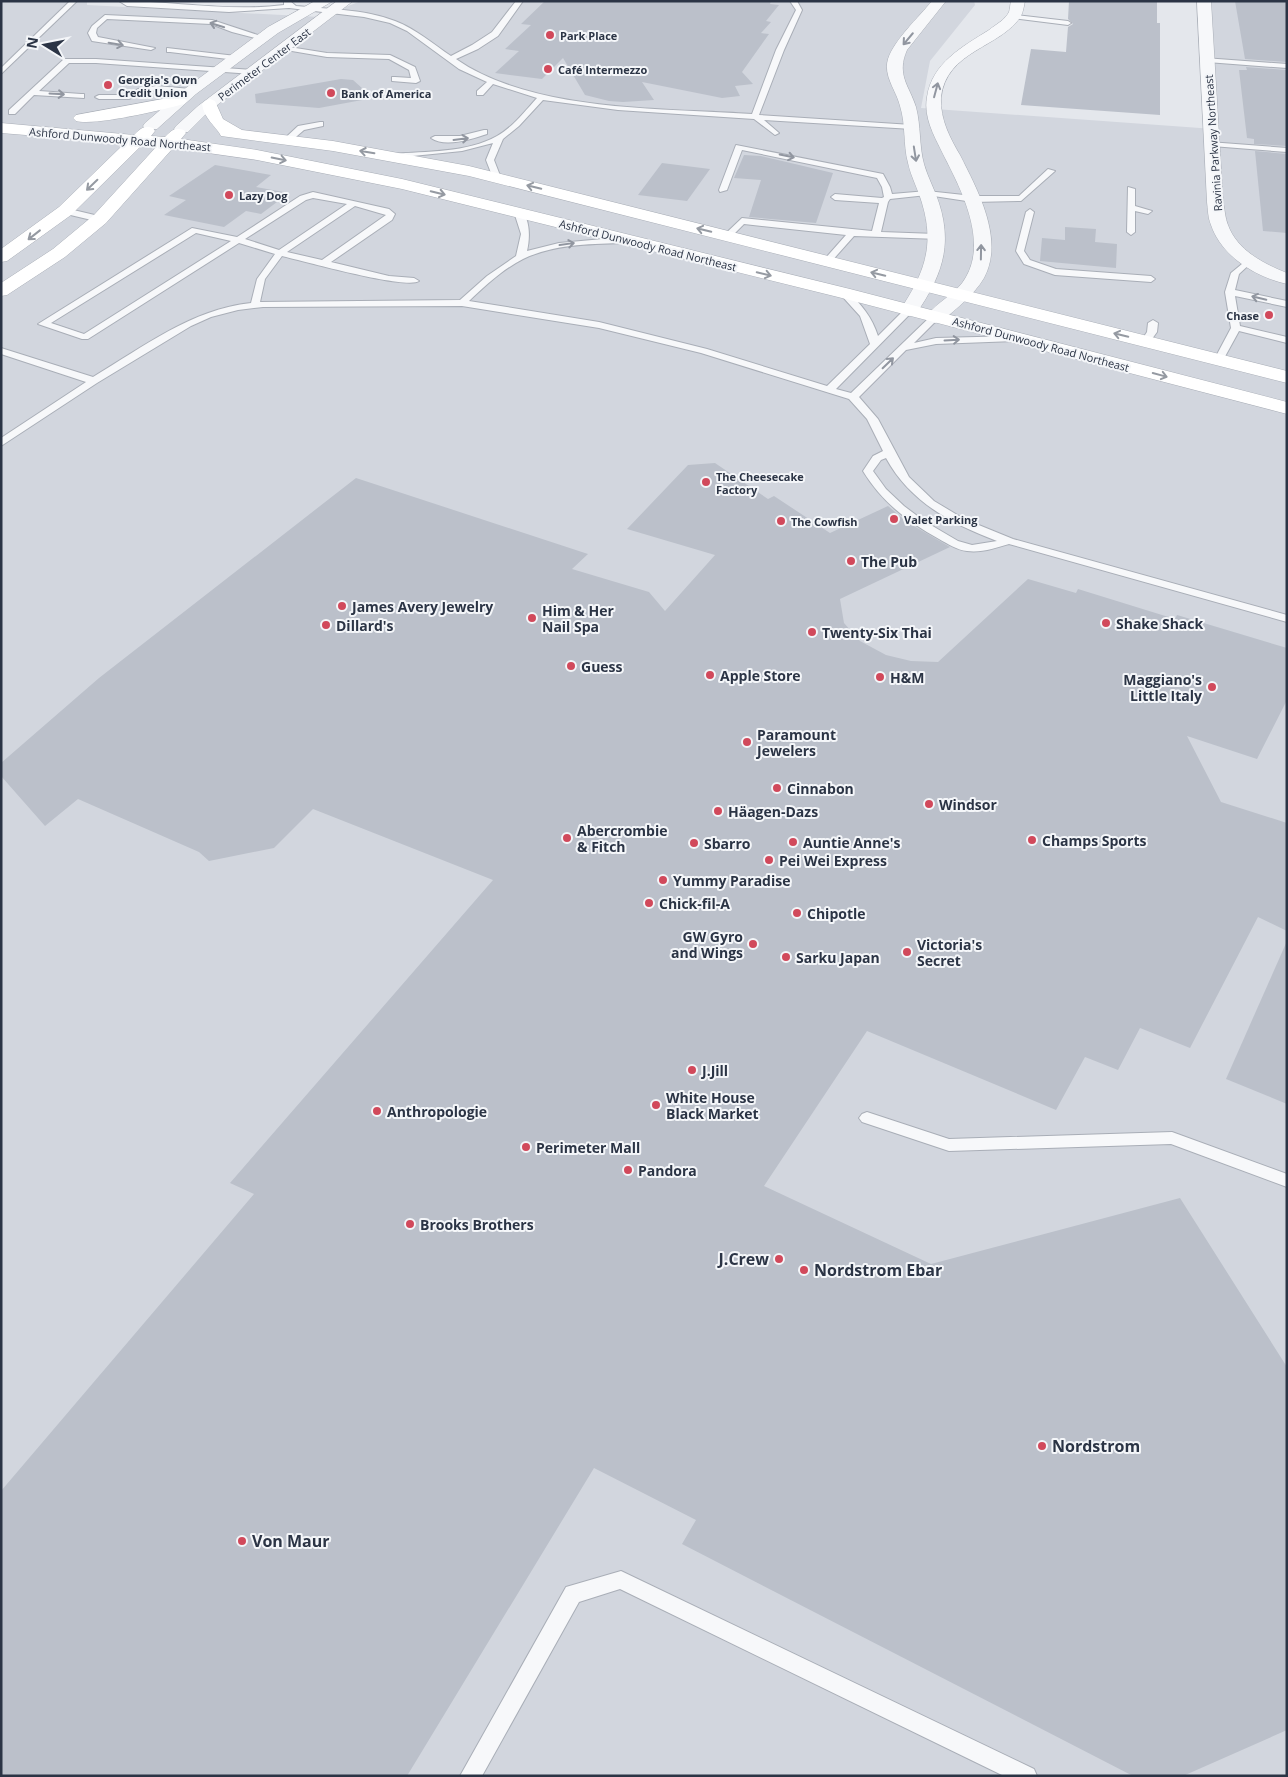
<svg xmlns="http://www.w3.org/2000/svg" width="1288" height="1777" font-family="'Open Sans',sans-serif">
<rect width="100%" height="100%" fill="#e4e7ec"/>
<polygon fill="#d2d6de" points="1,1 87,1 87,5 320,17 361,1 974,1 975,5 930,61 921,108 1214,129 1201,1 1287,1 1287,1776 1,1776"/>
<g fill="#bbc0ca">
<polygon points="545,1 771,1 770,4 779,5 766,21 771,22 761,33 769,34 742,72 753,84 735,86 740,96 722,98 642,82 654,100 623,102 609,101 585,95 563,58 542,79 495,73 519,51 505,49 531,25 521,24"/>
<polygon points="1069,1 1157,1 1157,23 1160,23 1160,115 1021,105 1031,49 1066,52 1068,27 1073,24 1068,19"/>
<polygon points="1235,1 1287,1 1287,62 1245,59"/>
<polygon points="1246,67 1287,70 1287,146 1254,144 1254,139 1247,138 1239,70 1247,70"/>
<polygon points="341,79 353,80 373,98 319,108 256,103 255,94"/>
<polygon points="1255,151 1287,154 1287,233 1263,231"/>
<polygon points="744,155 761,156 833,173 816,223 749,217 761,180 734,178"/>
<polygon points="662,163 710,169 687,201 638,195"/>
<polygon points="215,165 271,175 256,187 289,193 261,214 246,211 224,227 164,215 186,200 169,196"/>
<polygon points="1065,227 1096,229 1095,242 1117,244 1116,268 1040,261 1042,238 1065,240"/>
<polygon points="715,463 768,499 774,496 830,533 888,506 907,522 950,547 840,599 844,623 860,641 886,655 911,661 938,662 1028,579 1076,593 1078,589 1175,619 1177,615 1287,648 1287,700 1257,759 1187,736 1221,802 1287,823 1287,931 1258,917 1190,1048 1140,1028 1118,1070 1085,1057 1056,1110 867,1031 764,1186 931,1264 1180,1198 1287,1367 1287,1730 1183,1776 1133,1776 682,1544 696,1520 594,1468 407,1776 1,1776 1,1491 254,1194 230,1183 493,880 313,809 274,848 209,861 199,852 78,799 45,826 1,776 1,763 99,678 356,478 588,554 572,569 649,592 665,611 715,555 627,529 688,465"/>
<polygon points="1287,941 1287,1104 1226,1079"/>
</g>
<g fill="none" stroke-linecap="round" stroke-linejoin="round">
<g stroke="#a9aeb7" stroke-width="2">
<g id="lane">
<polygon points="70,1 77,1 1,74 1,68"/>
<path d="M119 1C174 1 228 12 284 5V1H290L296 6C328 9 364 9 395 21 416 29 433 44 451 56L472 45 492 32 516 1H523L498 36 478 49 456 59C532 112 661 108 752 114L776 50 796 10 790 1H797L802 10 784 50 759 115 912 125 916 127 912 129 764 120 779 133 775 135 754 119 618 110 543 100 519 126 503 139 494 160 501 178 497 180 493 178 486 160 493 143 462 151 393 158 389 156 393 154C426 151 467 153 497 136 513 127 525 111 537 98L493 84 483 95H477V91L487 82 459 69 407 31 390 23 364 17 289 8 229 12 127 6Z"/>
<polygon points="105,15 212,20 267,38 263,40 232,32 211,24 107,19 97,28 96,33 98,37 155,48 151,50 92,41 88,33 92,26"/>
<polygon points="1015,15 1068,21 1071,23 1068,25 1013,18 1012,17"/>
<polygon points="283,46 327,53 390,55 415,67 420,81 416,83 392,81 392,77 395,77 411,78 409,70 389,59 327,57 286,50 283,50"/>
<polygon points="167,48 236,56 240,58 236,60 170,52 167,52"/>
<polygon points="1204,58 1287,64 1287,68 1207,62 1203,60"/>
<polygon points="64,59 96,59 253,70 257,72 253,74 96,63 69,63 39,91 81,94 84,94 84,98 34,95 15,114 9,114 9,110"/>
<polygon points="156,86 191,89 195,91 191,93 156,90 143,93 129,99 99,99 95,97 99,95 128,95 138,89"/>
<polygon points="320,122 323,122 323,126 304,130 290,142 283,140 298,126"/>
<path d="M484 130H487V134C472 139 445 148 431 138L435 136H460Z"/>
<polygon points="1209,142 1287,148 1287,152 1212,146 1209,146"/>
<polygon points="736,145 883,174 890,187 892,194 927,191 973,196 1019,196 1048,169 1055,171 1021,201 973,202 927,195 890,199 888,202 881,232 936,234 940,237 939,239 854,236 830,263 827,264 823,261 846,235 744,224 730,238 723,236 742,218 872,231 879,203 835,200 831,197 835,194 882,198 884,197 882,187 877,178 742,150 727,190 720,192 719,190"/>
<polygon points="1128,187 1135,189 1135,206 1152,211 1148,214 1135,211 1135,232 1131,235 1127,232"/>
<path d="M313 192 389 209 395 214 392 220 331 262 389 276 414 278 419 281C407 290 303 261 282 256L265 279 260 302 460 300 487 276 516 256 521 234 514 212 518 209C531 215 530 239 527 251L559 243 625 237 629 240 625 243C591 244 554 244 523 259 503 269 485 286 469 301L599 322 707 349 827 386 870 344 860 316 841 295V291H847C861 304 872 317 878 336L906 308H912V312L836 389 851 393 932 315 935 314 940 317 914 343 936 338 1018 336 1020 338 1015 341 936 344 906 350 859 397 878 419 909 477 934 501 964 519 1013 539 1287 615V622L1009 544C996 548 981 553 967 551 957 550 948 544 939 539 908 522 882 502 863 471L873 456 883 451 867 419 849 399 701 353 599 328 462 306 263 307 238 310 211 317 191 326 97 383 1 446V438L86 382 1 354V348L93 377C143 347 192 309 251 303L257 279 275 254 239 243 88 339H82L38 324 192 228 237 237 300 196ZM313 198 347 204 279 250 245 239 306 200ZM355 206 386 215 322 260 287 252ZM196 233 231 241 84 334 51 323ZM886 458C910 502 952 524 997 541L972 545 958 541 924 521 904 506 886 489 873 471 881 460Z"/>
<polygon points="65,208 103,217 104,219 100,222 62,213 62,209"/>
<polygon points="1030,209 1034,212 1024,251 1030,260 1056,269 1151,276 1155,279 1151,282 1055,275 1024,264 1016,251 1026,212"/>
<polygon points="1248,259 1252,262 1239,274 1235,290 1287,301 1287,307 1235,296 1240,326 1287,337 1287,343 1239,331 1222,362 1216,362 1214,360 1231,328 1225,292 1231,273"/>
<polygon points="1153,320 1158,323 1157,332 1149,343 1143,343 1141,341 1147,332 1148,323"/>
<polygon points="867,1112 949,1139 1172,1132 1287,1174 1287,1187 1171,1144 949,1151 862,1122 859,1118 862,1114"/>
<polygon points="621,1571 1034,1769 1037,1776 1004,1776 620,1589 579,1602 482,1776 460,1776 566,1587"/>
</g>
</g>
<g stroke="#a9aeb7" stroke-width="1">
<g id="street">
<polygon points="315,1 333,1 278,33 196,94 157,129 145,129 143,126 145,123 186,88 268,27"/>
<polygon points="337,1 353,1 208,112 188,132 176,132 174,129 176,126 198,106"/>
<path d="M932 1H946L907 50C896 75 909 85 916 107 921 126 919 146 924 164 928 178 935 190 939 203 953 247 941 277 916 314L909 316 902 314 900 310C924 274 935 246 922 203 918 189 911 177 908 163 903 144 906 125 900 106 896 90 883 76 888 59 894 40 919 17 932 1Z"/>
<path d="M1011 1H1025C1024 6 1023 12 1021 16 1001 48 946 50 941 98 940 119 950 138 960 155 977 189 1005 239 984 278 974 295 957 308 942 321L935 323 928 321 926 317C936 302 957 294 966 277 987 241 962 191 945 158 936 139 923 119 927 97 932 63 962 47 989 30 995 25 1005 20 1009 12 1010 9 1010 5 1011 1Z"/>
<path d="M1197 1H1211L1223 202C1225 210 1225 218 1228 225 1237 250 1264 264 1287 273V284C1256 277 1222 257 1211 225 1208 218 1208 210 1207 202Z"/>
</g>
</g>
<g stroke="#a9aeb7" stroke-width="1">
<g id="secondary">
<path d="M179 96 184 98 187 101 184 104C162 110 95 126 76 121L73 118 76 115Z"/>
<path d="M210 99 215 101 223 119 242 130 333 141 469 166 1287 371V383L469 176 333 151 221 136C216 126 204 119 202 104L205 101Z"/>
<path d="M1 123 134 135C140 129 144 125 153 128L155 131 151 136 165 137C171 131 174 127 184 130L186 133 181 139 257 150 402 179 850 289 1287 402V414L838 297 402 189 257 160 173 148 106 223 65 257 7 295 1 296V283L53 249 94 215 157 146 142 145 71 215 7 261 1 262V249L59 207 125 143 1 133Z"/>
</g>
</g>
<use href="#lane" fill="#f7f8fa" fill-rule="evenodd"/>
<use href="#street" fill="#f7f8fa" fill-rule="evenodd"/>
<use href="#secondary" fill="#fff" fill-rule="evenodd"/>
</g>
<defs><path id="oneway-shaft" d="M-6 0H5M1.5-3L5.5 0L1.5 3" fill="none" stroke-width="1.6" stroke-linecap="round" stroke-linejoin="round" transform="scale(1.25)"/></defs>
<g stroke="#9196a0">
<use href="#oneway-shaft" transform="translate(217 25) rotate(-163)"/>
<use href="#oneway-shaft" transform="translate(908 39) rotate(130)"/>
<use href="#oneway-shaft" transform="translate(116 44) rotate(10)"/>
<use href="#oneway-shaft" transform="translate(936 90) rotate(-75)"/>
<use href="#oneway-shaft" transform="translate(57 94) rotate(3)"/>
<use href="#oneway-shaft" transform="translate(461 139) rotate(-7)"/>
<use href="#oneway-shaft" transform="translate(915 154) rotate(81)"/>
<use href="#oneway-shaft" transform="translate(787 156) rotate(12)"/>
<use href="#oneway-shaft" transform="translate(567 244) rotate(-8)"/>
<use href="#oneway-shaft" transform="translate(981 252) rotate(-89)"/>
<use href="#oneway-shaft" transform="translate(1259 298) rotate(-167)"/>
<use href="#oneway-shaft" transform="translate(952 340) rotate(-3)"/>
<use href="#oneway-shaft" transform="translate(888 363) rotate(-44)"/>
</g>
<g stroke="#959aa2">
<use href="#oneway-shaft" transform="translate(367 152) rotate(-171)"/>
<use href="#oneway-shaft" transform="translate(279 159) rotate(11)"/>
<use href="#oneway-shaft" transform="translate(92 185) rotate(136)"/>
<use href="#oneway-shaft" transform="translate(534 187) rotate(-166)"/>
<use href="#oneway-shaft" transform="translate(438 193) rotate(13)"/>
<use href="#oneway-shaft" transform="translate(704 230) rotate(-166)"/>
<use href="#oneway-shaft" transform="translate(34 235) rotate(142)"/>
<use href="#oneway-shaft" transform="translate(764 274) rotate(14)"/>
<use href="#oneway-shaft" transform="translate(878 274) rotate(-166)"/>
<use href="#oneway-shaft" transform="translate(1121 335) rotate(-166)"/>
<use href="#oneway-shaft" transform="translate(1160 375) rotate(15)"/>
</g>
<g fill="#d1495b" stroke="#f4f6f9" stroke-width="2">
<circle cx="550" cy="35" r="5"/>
<circle cx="548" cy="69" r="5"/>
<circle cx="108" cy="85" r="5"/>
<circle cx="331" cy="93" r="5"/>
<circle cx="229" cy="195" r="5"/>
<circle cx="1269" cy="315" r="5"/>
<circle cx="706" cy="482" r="5"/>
<circle cx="894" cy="519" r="5"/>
<circle cx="781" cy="521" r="5"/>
<circle cx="851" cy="561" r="5"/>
<circle cx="342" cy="606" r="5"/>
<circle cx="532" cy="618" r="5"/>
<circle cx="1106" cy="623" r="5"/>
<circle cx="326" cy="625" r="5"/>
<circle cx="812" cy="632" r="5"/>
<circle cx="571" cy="666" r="5"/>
<circle cx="710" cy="675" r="5"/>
<circle cx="880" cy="677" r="5"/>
<circle cx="1212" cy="687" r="5"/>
<circle cx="747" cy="742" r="5"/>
<circle cx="777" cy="788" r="5"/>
<circle cx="929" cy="804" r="5"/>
<circle cx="718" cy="811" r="5"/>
<circle cx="567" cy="838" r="5"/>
<circle cx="1032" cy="840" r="5"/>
<circle cx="793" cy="842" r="5"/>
<circle cx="694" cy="843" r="5"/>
<circle cx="769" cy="860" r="5"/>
<circle cx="663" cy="880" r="5"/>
<circle cx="649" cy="903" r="5"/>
<circle cx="797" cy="913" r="5"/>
<circle cx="753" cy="944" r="5"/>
<circle cx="907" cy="952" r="5"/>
<circle cx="786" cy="957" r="5"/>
<circle cx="692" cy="1070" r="5"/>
<circle cx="656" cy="1105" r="5"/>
<circle cx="377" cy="1111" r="5"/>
<circle cx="526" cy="1147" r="5"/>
<circle cx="628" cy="1170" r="5"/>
<circle cx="410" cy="1224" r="5"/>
<circle cx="779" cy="1259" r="5"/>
<circle cx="804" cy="1270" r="5"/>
<circle cx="1042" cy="1446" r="5"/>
<circle cx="242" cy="1541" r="5"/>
</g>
<g text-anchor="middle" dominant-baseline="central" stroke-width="4" stroke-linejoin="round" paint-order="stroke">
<g font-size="11" font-weight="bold" fill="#2b3445" stroke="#f4f6f9" text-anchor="start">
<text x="560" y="35">Park Place</text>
<text x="558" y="69">Café Intermezzo</text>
<text x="118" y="79">Georgia's Own<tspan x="118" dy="13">Credit Union</tspan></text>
<text x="341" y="93">Bank of America</text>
<text x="239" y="195">Lazy Dog</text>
<text x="1259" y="315" text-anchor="end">Chase</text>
<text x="716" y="476">The Cheesecake<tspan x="716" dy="13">Factory</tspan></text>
<text x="904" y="519">Valet Parking</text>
<text x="791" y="521">The Cowfish</text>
</g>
<g font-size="11" fill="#2b3445" stroke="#f4f6f9">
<text transform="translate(264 64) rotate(-37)">Perimeter Center East</text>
<text transform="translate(120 139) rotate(5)">Ashford Dunwoody Road Northeast</text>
<text transform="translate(1213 143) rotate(-94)">Ravinia Parkway Northeast</text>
<text transform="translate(648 245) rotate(14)">Ashford Dunwoody Road Northeast</text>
<text transform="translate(1041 344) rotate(15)">Ashford Dunwoody Road Northeast</text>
</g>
<g font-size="14" font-weight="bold" fill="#2b3445" stroke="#f4f6f9" text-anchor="start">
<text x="861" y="561">The Pub</text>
<text x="352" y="606">James Avery Jewelry</text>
<text x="542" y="610">Him &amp; Her<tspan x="542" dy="16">Nail Spa</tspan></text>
<text x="1116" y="623">Shake Shack</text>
<text x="336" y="625">Dillard's</text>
<text x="822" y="632">Twenty-Six Thai</text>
<text x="581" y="666">Guess</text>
<text x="720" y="675">Apple Store</text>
<text x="890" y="677">H&amp;M</text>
<text x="1202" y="679" text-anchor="end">Maggiano's<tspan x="1202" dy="16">Little Italy</tspan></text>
<text x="757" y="734">Paramount<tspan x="757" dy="16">Jewelers</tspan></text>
<text x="787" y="788">Cinnabon</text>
<text x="939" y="804">Windsor</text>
<text x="728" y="811">Häagen-Dazs</text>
<text x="577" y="830">Abercrombie<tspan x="577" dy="16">&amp; Fitch</tspan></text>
<text x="1042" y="840">Champs Sports</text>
<text x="803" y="842">Auntie Anne's</text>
<text x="704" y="843">Sbarro</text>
<text x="779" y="860">Pei Wei Express</text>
<text x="673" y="880">Yummy Paradise</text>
<text x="659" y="903">Chick-fil-A</text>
<text x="807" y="913">Chipotle</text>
<text x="743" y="936" text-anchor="end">GW Gyro<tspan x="743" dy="16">and Wings</tspan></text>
<text x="917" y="944">Victoria's<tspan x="917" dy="16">Secret</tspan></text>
<text x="796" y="957">Sarku Japan</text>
<text x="702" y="1070">J.Jill</text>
<text x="666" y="1097">White House<tspan x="666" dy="16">Black Market</tspan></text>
<text x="387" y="1111">Anthropologie</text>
<text x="536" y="1147">Perimeter Mall</text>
<text x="638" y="1170">Pandora</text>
<text x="420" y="1224">Brooks Brothers</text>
</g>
<g font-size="16" font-weight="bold" fill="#2b3445" stroke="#f4f6f9" text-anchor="start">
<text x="769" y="1259" text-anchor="end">J.Crew</text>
<text x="814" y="1270">Nordstrom Ebar</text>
<text x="1052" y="1446">Nordstrom</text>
<text x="252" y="1541">Von Maur</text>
</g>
</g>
<rect width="1288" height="1777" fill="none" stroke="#2b3445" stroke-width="5"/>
<g transform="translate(45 45) rotate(280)" stroke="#f4f6f9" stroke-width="4" paint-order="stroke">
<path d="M0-4L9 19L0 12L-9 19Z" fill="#2b3445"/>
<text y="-8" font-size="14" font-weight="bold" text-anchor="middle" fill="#2b3445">N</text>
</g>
</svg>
